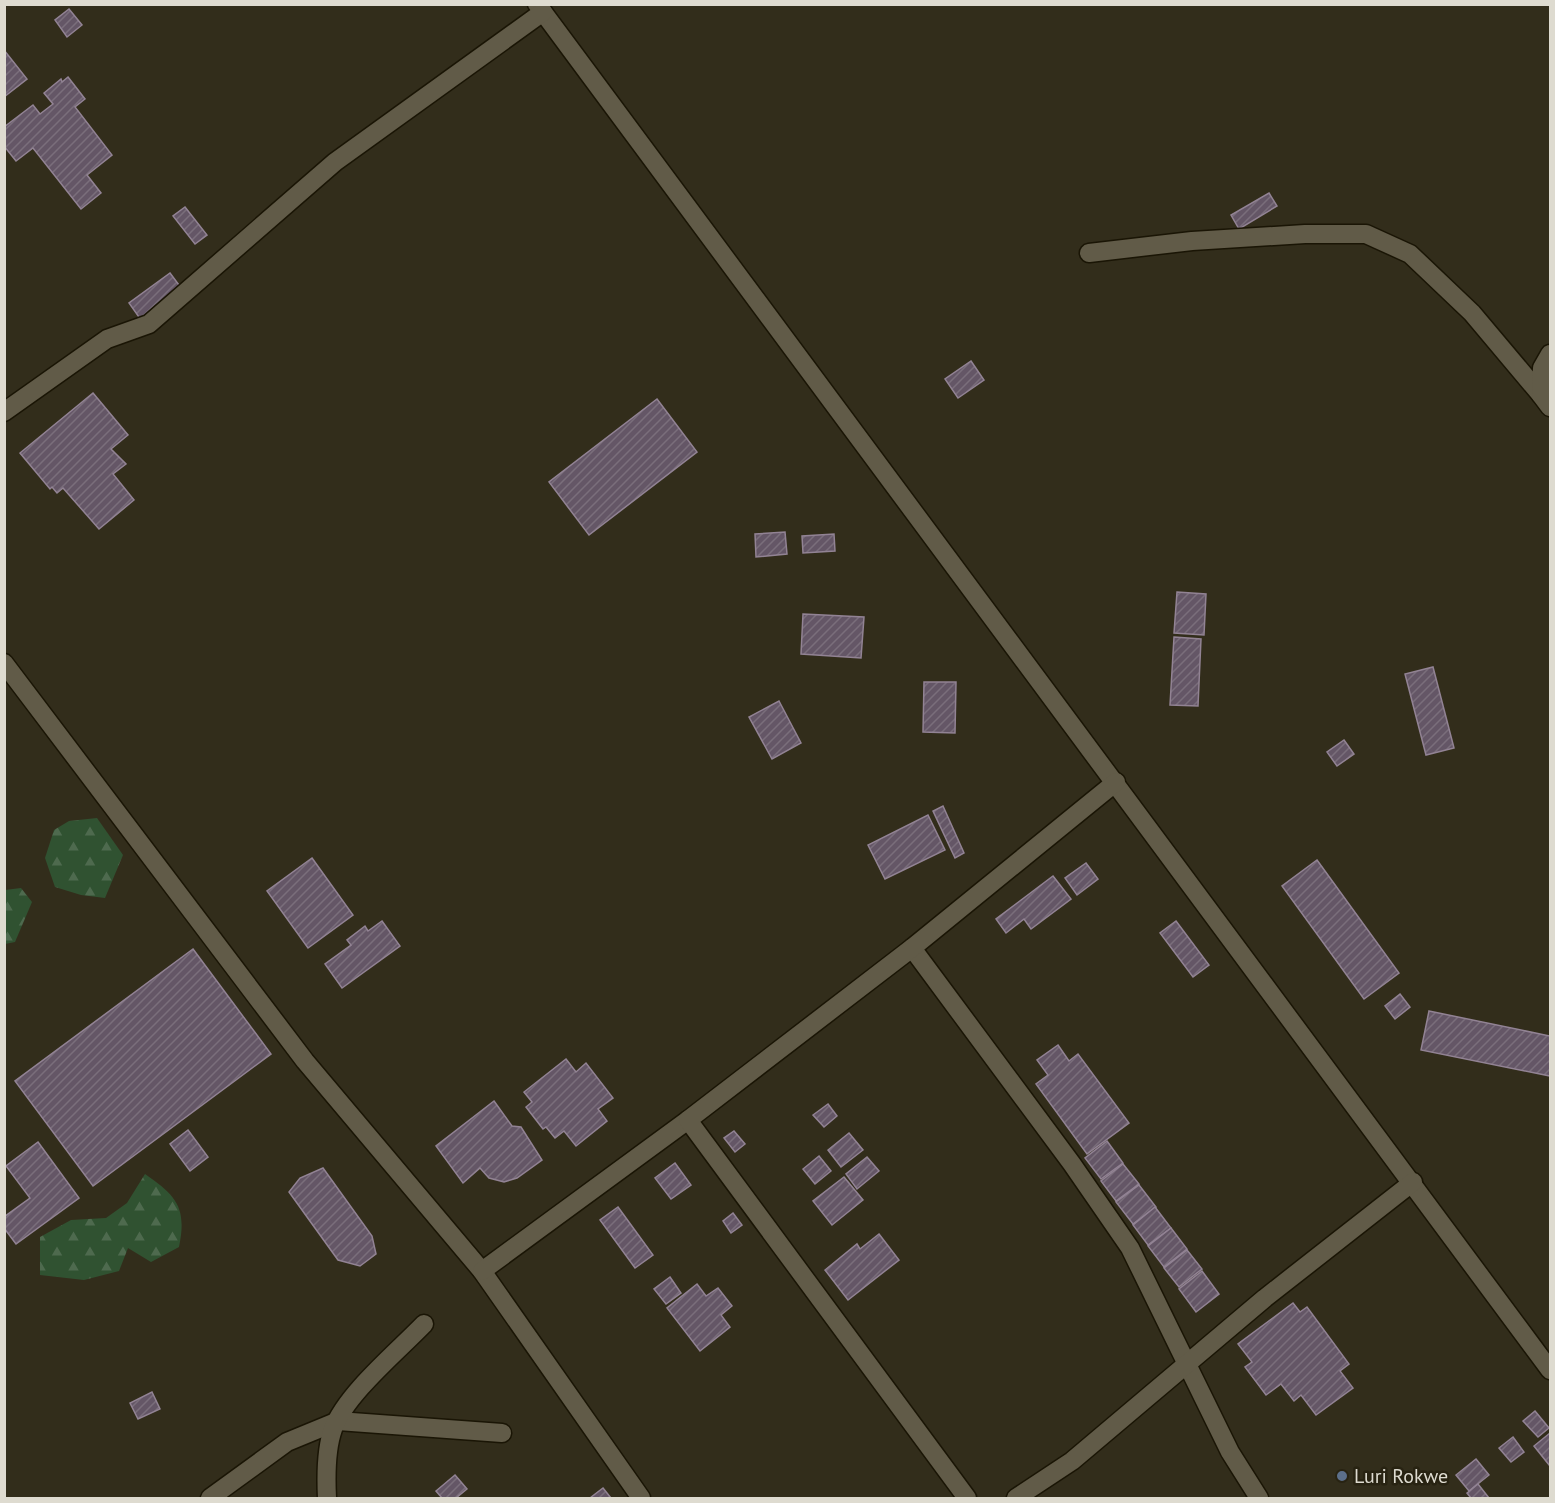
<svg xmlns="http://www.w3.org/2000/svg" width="1555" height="1503" font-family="'PT Sans',sans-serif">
<defs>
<pattern id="forest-firs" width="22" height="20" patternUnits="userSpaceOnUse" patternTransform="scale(1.5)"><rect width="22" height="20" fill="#305231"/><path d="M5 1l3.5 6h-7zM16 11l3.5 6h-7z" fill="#4e6a4e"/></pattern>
<pattern id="building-hatch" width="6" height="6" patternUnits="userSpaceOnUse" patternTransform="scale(1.5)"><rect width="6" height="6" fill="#645666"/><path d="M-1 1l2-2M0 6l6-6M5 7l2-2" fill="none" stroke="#7a6e7b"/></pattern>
</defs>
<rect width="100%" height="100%" fill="#322d1b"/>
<g fill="url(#forest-firs)">
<polygon points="97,818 123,855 105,898 81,895 55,887 45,858 54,830 69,821"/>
<polygon points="21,888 32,902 15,942 5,944 5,890"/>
<path d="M145 1174C177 1196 187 1208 179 1247L151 1262 128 1248 119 1271 84 1280 40 1275V1237L71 1220 106 1218 127 1203Z"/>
</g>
<g fill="url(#building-hatch)" stroke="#928394" stroke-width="1.5">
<polygon points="69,9 82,25 67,37 55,20"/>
<polygon points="4,50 27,79 4,97"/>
<polygon points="68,77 85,99 75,107 112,155 87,175 101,193 81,209 33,148 16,161 4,146 4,127 33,105 40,114 53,104 44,93 61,79 62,82"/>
<polygon points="1269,193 1277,206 1239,229 1231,215"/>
<polygon points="185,207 207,235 195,244 173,216"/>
<polygon points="170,273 182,289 141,320 129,303"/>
<polygon points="971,361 984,380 958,398 945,379"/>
<polygon points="93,393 128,435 111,449 126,464 113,474 134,500 99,529 63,488 57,493 52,487 50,489 20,453"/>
<polygon points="657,399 697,452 589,535 549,482"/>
<polygon points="785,532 787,554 756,557 755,534"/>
<polygon points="834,534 835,551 803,553 802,536"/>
<polygon points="1177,592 1206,594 1204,635 1174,633"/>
<polygon points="803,614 864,617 861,658 801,654"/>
<polygon points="1174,637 1201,639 1198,706 1170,705"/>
<polygon points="1433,667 1454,748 1426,755 1405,674"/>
<polygon points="924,682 956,682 955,733 923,732"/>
<polygon points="779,701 801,743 772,759 749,717"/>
<polygon points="1344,740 1354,754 1337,766 1327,752"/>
<polygon points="943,806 964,853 955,858 933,811"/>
<polygon points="928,815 945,850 885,879 868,845"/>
<polygon points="312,858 353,915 308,948 267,891"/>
<polygon points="1317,860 1399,973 1364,999 1282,886"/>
<polygon points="1086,863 1098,879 1077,895 1065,878"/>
<polygon points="1053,876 1071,899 1031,929 1024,919 1006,933 996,919"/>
<polygon points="382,921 400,946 342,988 325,964 351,945 347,940 365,926 368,931"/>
<polygon points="1176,921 1209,965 1193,977 1160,933"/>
<polygon points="193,949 271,1054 93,1186 15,1081"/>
<polygon points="1400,994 1410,1007 1395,1019 1385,1006"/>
<polygon points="1429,1011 1550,1036 1550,1076 1421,1050"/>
<polygon points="1058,1045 1069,1061 1078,1054 1129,1123 1087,1154 1036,1084 1048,1075 1037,1060"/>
<polygon points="566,1059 576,1072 586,1063 613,1098 598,1109 607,1121 576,1146 564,1131 555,1138 546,1127 543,1129 526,1107 532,1102 524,1092"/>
<polygon points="494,1101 512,1126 521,1127 542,1160 517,1178 504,1182 489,1178 480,1168 463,1183 436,1146"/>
<polygon points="828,1104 837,1116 824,1127 813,1115"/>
<polygon points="188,1130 208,1157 190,1171 170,1144"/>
<polygon points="734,1131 745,1144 735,1152 724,1138"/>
<polygon points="849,1133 863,1150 841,1167 828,1150"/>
<polygon points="1107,1141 1123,1163 1101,1179 1085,1158"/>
<polygon points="38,1142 79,1198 16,1244 4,1228 4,1217 30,1198 6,1166"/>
<polygon points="819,1156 831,1171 815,1184 803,1169"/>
<polygon points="867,1157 879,1171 857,1189 846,1174"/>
<polygon points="675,1163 691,1185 671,1199 655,1178"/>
<polygon points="1123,1164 1139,1184 1116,1201 1101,1181"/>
<polygon points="323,1168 372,1236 376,1254 360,1266 338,1260 289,1192 300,1178"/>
<polygon points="844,1177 863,1200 832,1225 813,1201"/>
<polygon points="1139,1185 1156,1207 1133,1224 1116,1202"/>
<polygon points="618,1207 653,1255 635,1268 600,1220"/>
<polygon points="1155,1207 1171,1228 1148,1245 1133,1225"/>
<polygon points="733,1213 742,1225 731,1233 723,1221"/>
<polygon points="1171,1228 1187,1249 1164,1267 1148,1246"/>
<polygon points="879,1234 899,1260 848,1300 825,1270 857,1244 860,1249"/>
<polygon points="1187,1250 1202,1269 1179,1287 1164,1268"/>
<polygon points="1202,1271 1219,1294 1196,1312 1179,1289"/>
<polygon points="670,1277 681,1293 666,1304 654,1289"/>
<polygon points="697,1284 706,1296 718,1288 732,1306 721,1315 730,1327 700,1351 667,1308"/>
<polygon points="1293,1303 1300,1312 1307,1307 1349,1364 1340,1371 1353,1388 1316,1415 1301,1395 1294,1401 1281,1384 1266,1395 1245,1367 1252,1362 1238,1344"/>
<polygon points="152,1392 160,1409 138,1419 130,1403"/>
<polygon points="1535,1411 1549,1428 1538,1437 1523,1421"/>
<polygon points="1550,1433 1550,1466 1534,1446"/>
<polygon points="1513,1437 1524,1452 1511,1462 1499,1448"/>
<polygon points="1476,1459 1489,1475 1469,1491 1456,1475"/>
<polygon points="455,1475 467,1489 456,1498 442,1498 436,1491"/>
<polygon points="1478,1484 1489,1498 1471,1498 1467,1493"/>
<polygon points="603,1488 611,1498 590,1498"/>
</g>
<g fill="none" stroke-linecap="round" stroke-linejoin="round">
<g stroke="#1a1505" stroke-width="21">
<g id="street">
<polyline points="537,4 1550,1370"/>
<polyline points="1089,253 1192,241 1305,234 1366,234 1410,254 1472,313 1541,395"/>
<polyline points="1550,354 1542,368 1541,395 1550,407"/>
<polyline points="4,412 107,339 149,324 335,162 543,12"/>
<polyline points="4,663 305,1061 482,1271 641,1498"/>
<polyline points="912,948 1072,1164 1130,1248 1230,1452 1259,1498"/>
<polyline points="482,1271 688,1120"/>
<polyline points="210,1498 287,1442 338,1421 502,1433"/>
<path d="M327 1498C326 1478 326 1449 333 1429 346 1394 397 1352 424 1324"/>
<polyline points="967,1498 688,1120 912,948 1116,782"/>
<polyline points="1016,1498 1072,1461 1265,1298 1413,1182"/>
</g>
</g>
<use href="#street" stroke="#615b48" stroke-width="18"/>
</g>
<circle fill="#5c6f8a" stroke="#282312" stroke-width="2" cx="1342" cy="1476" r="6"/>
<g text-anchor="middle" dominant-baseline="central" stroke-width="5" stroke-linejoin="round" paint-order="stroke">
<g font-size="20" fill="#dedbd0" stroke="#282312" text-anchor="start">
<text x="1354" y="1476">Luri Rokwe</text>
</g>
</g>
<rect width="1555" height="1503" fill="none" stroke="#dedbd0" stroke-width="12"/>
</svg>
